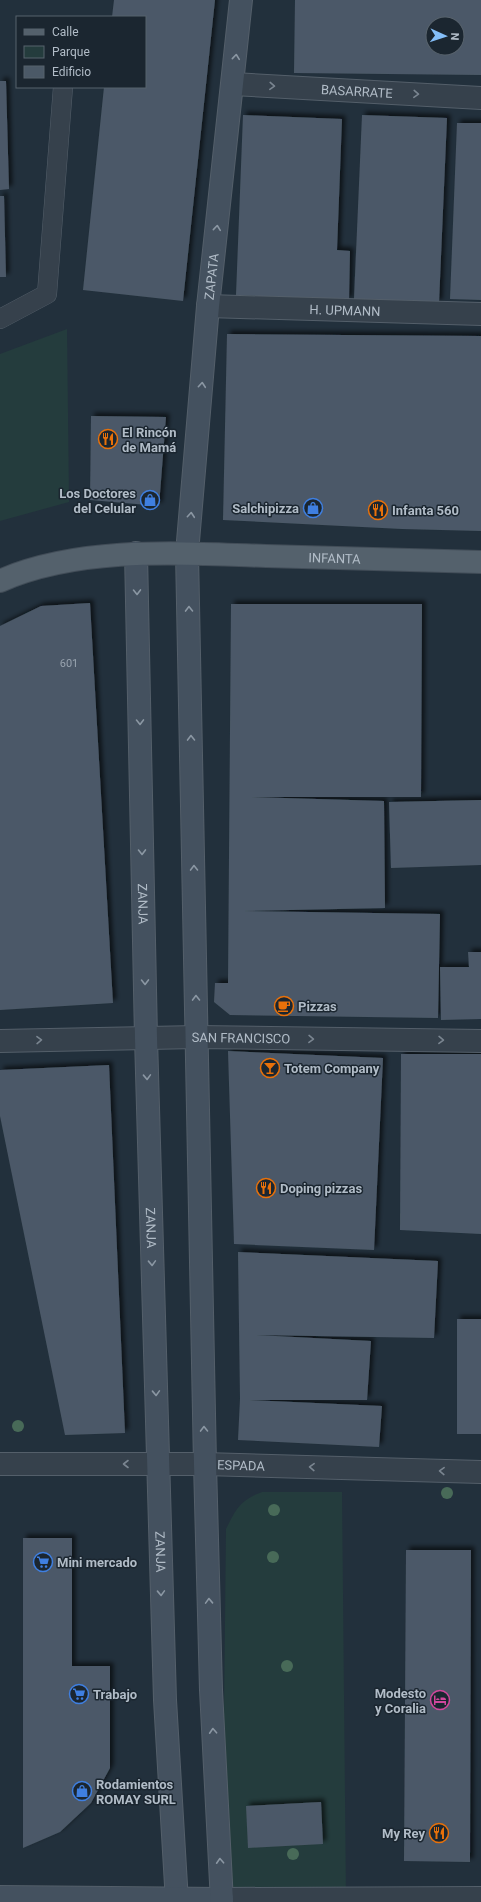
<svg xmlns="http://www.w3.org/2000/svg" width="481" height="1902" font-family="Roboto,sans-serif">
<defs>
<filter id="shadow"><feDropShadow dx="3.5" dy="-3.5" stdDeviation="2" flood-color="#0009"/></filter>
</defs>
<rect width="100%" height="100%" fill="#22303c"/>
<g fill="#243c3d">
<polygon points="67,329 69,502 0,521 0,354"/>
<path d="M262 1492H342L346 1898 222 1899 226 1529C236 1509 240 1500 262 1492Z"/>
</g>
<g fill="#4b5967" fill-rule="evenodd" filter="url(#shadow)">
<polygon points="114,0 215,0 183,301 83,290 104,87 145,87 145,17 112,17"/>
<path d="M295 0H481V75L294 73ZM433 24H457V48H433Z"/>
<polygon points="0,81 6,81 9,189 0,190"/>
<polygon points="243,115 342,119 337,250 350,251 349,300 236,295"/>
<polygon points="362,115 447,118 439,303 354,299"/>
<polygon points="457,123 481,123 481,300 450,299"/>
<polygon points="0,196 4,196 6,277 0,277"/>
<polygon points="227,334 481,336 481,531 402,529 223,520"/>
<polygon points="91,416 166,417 159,506 90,500"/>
<polygon points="90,603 113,1003 0,1010 0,626 41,606"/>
<polygon points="231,604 422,604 421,797 251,797 384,801 385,908 243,911 440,914 438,1018 230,1015 214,1002 215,983 228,983"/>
<polygon points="481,800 481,865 391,868 389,802"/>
<polygon points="468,952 481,952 481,1019 441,1020 440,967 469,967"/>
<polygon points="228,1051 383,1058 374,1250 234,1244"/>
<polygon points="401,1054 481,1054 481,1234 400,1230"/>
<polygon points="109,1065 125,1433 65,1435 0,1116 0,1070"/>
<polygon points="238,1252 438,1261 434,1338 256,1335 371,1341 367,1400 249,1400 382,1406 379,1447 238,1440 240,1399"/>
<rect x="457" y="1319" width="24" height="115"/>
<polygon points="23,1538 72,1538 72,1666 110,1666 110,1768 91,1803 60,1832 23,1848"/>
<polygon points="406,1550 471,1550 470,1862 404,1861"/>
<polygon points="321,1802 323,1844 248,1848 246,1806"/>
</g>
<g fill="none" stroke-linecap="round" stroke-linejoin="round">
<g stroke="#545f6a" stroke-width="20">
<polyline id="lane" points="0,319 47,294 63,87"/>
</g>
<g stroke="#545f6a" stroke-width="24">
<g id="street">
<path id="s1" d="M233 84 481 98"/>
<path id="s2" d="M208 306 481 314"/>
<path id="s3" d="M0 1041 197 1037 481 1041"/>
<path id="s4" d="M0 1464H205L481 1472"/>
<polyline points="222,1899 481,1898"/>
</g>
</g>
<g stroke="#545f6a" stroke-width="24">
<g id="secondary">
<path id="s5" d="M136 553 146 1038 165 1700 177 1902"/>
<polyline points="0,1897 222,1899"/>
<path id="s6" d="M222 1902 211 1690 205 1464 187 553 208 306 241 0"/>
</g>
</g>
<g stroke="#424d58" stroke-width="24">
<g id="primary">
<path id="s7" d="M0 581C79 546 181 553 266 556 338 558 409 560 481 562"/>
</g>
</g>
<use href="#lane" stroke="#36414c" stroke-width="19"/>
<use href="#street" stroke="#36414c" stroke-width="22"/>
<use href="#secondary" stroke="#44515f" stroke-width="22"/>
<use href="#primary" stroke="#54616c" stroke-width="22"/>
</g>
<g fill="#486a58">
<circle cx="18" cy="1426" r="6"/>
<circle cx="447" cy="1493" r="6"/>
<circle cx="274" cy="1510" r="6"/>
<circle cx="273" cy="1557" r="6"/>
<circle cx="287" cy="1666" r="6"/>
<circle cx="293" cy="1854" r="6"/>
</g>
<defs><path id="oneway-chevron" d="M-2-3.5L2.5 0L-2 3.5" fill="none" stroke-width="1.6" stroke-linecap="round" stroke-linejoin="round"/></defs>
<g stroke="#8b97a3">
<use href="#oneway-chevron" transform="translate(236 57) rotate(-84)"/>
<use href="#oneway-chevron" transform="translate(217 228) rotate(-84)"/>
<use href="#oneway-chevron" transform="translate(202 385) rotate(-85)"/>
<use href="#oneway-chevron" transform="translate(191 515) rotate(-85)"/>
<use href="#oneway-chevron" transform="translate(137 592) rotate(89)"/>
<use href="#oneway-chevron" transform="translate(189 609) rotate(-91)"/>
<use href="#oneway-chevron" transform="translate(140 722) rotate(89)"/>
<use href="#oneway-chevron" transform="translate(191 738) rotate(-91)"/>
<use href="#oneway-chevron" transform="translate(142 852) rotate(89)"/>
<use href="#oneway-chevron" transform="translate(194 868) rotate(-91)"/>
<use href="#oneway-chevron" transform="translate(145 982) rotate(89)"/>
<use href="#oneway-chevron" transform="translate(196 998) rotate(-91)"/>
<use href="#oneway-chevron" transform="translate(147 1077) rotate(88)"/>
<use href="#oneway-chevron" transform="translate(152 1263) rotate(88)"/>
<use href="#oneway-chevron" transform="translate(156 1393) rotate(88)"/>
<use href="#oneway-chevron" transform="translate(204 1429) rotate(-91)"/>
<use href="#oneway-chevron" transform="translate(161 1593) rotate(88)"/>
<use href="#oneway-chevron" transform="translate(209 1601) rotate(-92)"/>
<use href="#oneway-chevron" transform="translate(213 1731) rotate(-93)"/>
<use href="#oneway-chevron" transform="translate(220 1861) rotate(-93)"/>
</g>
<g stroke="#7a8590">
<use href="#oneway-chevron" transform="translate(272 86) rotate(3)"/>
<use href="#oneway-chevron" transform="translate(416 94) rotate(3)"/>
<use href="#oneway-chevron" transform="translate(311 1039) rotate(1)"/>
<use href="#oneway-chevron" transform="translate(39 1040) rotate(-1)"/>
<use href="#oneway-chevron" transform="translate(441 1040) rotate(1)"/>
<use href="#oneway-chevron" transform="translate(126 1464) rotate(-180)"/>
<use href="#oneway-chevron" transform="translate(312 1467) rotate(-178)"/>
<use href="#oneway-chevron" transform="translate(442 1471) rotate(-178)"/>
</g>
<defs>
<g id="restaurant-ring" transform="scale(1)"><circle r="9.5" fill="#1b2630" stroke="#e8710a" stroke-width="1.5"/><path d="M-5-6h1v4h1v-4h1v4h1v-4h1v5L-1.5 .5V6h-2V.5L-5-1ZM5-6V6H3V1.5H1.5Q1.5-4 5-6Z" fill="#e8710a"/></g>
<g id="shop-ring" transform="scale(1)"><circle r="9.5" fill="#1b2630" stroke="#3f7fe0" stroke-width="1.5"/><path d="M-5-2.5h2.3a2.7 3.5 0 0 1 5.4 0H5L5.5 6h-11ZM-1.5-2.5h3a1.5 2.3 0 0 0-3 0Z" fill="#3f7fe0"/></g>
<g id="cafe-ring" transform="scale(1)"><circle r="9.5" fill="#1b2630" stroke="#e8710a" stroke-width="1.5"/><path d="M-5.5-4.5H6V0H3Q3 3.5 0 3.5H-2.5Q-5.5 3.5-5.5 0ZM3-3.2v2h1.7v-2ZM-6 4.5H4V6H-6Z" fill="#e8710a"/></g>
<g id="bar-ring" transform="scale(1)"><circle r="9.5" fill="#1b2630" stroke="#e8710a" stroke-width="1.5"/><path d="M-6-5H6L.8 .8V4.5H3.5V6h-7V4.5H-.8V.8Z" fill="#e8710a"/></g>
<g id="supermarket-ring" transform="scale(1)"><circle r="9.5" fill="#1b2630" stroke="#3f7fe0" stroke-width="1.5"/><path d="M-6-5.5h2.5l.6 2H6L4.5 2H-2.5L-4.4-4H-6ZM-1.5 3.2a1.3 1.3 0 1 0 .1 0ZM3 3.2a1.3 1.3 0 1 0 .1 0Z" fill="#3f7fe0"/></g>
<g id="hotel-ring" transform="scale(1)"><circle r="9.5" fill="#1b2630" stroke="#d1479c" stroke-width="1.5"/><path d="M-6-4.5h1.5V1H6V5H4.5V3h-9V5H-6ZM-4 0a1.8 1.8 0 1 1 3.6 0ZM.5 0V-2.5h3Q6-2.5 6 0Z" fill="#d1479c"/></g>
</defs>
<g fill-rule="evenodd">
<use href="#restaurant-ring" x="108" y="439"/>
<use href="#shop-ring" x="150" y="500"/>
<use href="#shop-ring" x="313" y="508"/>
<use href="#restaurant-ring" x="378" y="510"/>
<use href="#cafe-ring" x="284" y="1006"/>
<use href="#bar-ring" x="270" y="1068"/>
<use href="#restaurant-ring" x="266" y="1188"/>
<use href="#supermarket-ring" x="43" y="1562"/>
<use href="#supermarket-ring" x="79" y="1694"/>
<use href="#hotel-ring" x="440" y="1700"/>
<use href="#shop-ring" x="82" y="1791"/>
<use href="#restaurant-ring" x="439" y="1833"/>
</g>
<g text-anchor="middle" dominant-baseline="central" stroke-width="3" stroke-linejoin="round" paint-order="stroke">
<g font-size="11" fill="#98a3af">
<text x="69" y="663">601</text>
</g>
<g font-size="13" fill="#b1bcc7" stroke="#1b2630">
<text stroke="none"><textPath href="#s1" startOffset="124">BASARRATE</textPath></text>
<text stroke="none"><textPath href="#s6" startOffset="1627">ZAPATA</textPath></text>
<text stroke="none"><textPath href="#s2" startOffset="137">H. UPMANN</textPath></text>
<text stroke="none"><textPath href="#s7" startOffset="338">INFANTA</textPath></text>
<text stroke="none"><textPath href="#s5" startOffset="351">ZANJA</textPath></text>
<text stroke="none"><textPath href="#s3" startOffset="241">SAN FRANCISCO</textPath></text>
<text stroke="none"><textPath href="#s5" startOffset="675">ZANJA</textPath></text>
<text stroke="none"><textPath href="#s4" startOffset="241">ESPADA</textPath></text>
<text stroke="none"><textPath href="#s5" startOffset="999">ZANJA</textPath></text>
</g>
<g font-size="13" font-weight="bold" fill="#b1bcc7" stroke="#1b2630" text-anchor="start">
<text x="122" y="432">El Rincón<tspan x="122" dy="15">de Mamá</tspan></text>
<text x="136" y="493" text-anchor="end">Los Doctores<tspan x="136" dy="15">del Celular</tspan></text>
<text x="299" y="508" text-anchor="end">Salchipizza</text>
<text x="392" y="510">Infanta 560</text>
<text x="298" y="1006">Pizzas</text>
<text x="284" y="1068">Totem Company</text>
<text x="280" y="1188">Doping pizzas</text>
<text x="57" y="1562">Mini mercado</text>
<text x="426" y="1693" text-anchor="end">Modesto<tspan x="426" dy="15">y Coralia</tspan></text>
<text x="93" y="1694">Trabajo</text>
<text x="96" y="1784">Rodamientos<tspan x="96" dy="15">ROMAY SURL</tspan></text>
<text x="425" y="1833" text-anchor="end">My Rey</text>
</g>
</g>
<rect x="16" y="16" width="130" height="72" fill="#1b2630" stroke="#57626c"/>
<rect x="24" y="29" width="20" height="6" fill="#54616c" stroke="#57626c"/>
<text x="52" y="36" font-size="12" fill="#b1bcc7">Calle</text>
<rect x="24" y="46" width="20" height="12" fill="#243c3d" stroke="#57626c"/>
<text x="52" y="56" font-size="12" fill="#b1bcc7">Parque</text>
<rect x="24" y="66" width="20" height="12" fill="#4b5967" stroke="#57626c"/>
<text x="52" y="76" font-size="12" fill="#b1bcc7">Edificio</text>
<g transform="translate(445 36) rotate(93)"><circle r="19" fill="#1b2630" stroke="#57626c"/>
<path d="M0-3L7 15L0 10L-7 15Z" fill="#85bff9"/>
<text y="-6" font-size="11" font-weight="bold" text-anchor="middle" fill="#b1bcc7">N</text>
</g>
</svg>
